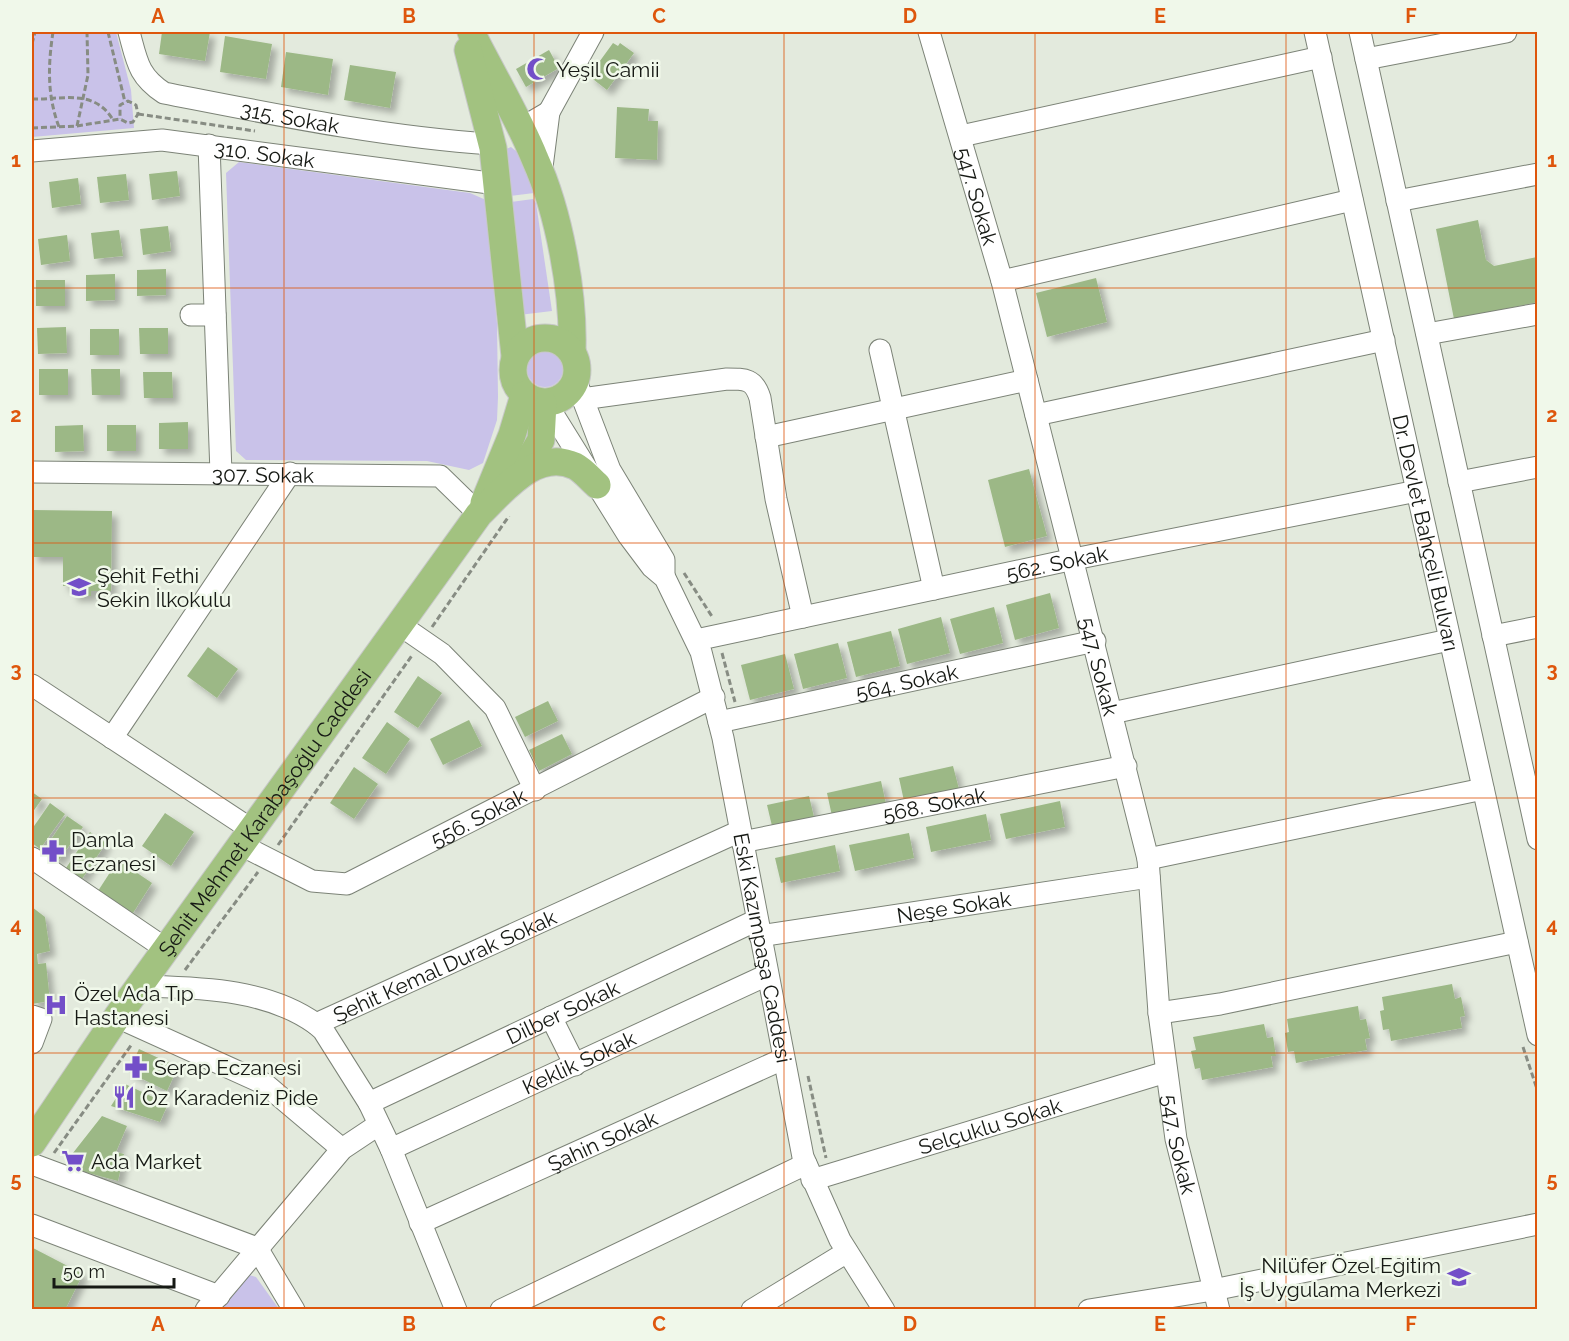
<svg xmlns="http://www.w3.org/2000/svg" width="1569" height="1341" font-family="Raleway,sans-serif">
<defs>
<filter id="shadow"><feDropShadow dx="5.5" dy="5.5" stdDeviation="3" flood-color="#0004"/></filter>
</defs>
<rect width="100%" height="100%" fill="#e3eadd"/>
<g fill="#c9c2e9">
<polygon points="32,32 116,32 131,90 134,128 32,137"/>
<polygon points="511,147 521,155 534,193 510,196 506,149"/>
<polygon points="239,162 470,193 486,200 497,324 498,397 497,420 483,463 469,470 427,461 246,460 236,451 226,173"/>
<polygon points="533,199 536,203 552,311 519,315 511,202"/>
<circle cx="545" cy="369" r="18"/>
<polygon points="249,1275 256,1277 279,1309 218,1310"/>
</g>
<g fill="#9cb886" filter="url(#shadow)">
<polygon points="162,32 210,32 205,61 159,54"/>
<polygon points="225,36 272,44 266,79 220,72"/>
<polygon points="613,43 618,46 620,43 634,53 607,90 589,76"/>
<polygon points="549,50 559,68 526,87 516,69"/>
<polygon points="286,52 333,59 328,95 281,87"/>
<polygon points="350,65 396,72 390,108 344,100"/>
<polygon points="617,107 649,109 648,121 658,121 657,160 615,158"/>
<polygon points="177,171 180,196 152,200 149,174"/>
<polygon points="126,174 129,200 100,203 97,177"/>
<polygon points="78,178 81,204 52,208 49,182"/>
<polygon points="1478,220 1486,260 1494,266 1537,257 1538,302 1454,319 1436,229"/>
<polygon points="168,226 171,251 143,255 140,229"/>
<polygon points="119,230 123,256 94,259 91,233"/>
<polygon points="67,235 70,261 41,265 38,239"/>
<polygon points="166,269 166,295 137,296 137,270"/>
<polygon points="115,274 115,300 86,301 86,275"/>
<polygon points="1096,278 1107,322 1047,337 1036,293"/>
<rect x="36" y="280" width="29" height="26"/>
<polygon points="66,327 67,353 38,354 37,328"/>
<polygon points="139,328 168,328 168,354 140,354"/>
<rect x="90" y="329" width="29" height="26"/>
<rect x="39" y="369" width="29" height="26"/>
<polygon points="91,369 120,369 120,395 92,395"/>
<polygon points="143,372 172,372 173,398 144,398"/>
<polygon points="188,422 188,449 159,449 159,423"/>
<polygon points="83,425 84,451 55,452 55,426"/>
<rect x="107" y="425" width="29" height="26"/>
<polygon points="1029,469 1047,536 1005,547 988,480"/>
<polygon points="32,510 112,511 111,591 91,591 91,596 72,596 72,586 63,586 63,557 32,557"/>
<polygon points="1050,593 1059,628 1015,640 1006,605"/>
<polygon points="994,607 1003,643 960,654 950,619"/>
<polygon points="941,617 950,653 907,664 898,629"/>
<polygon points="891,631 900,666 856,677 847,642"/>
<polygon points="838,643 847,678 803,689 794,654"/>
<polygon points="208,647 238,669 217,698 187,676"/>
<polygon points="785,654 794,689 750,700 741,665"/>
<polygon points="418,676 442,693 418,728 394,712"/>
<polygon points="548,701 558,721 525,737 515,717"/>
<polygon points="469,720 482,746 443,765 430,739"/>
<polygon points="387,722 410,739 386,774 362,758"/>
<polygon points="562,734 572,754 539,771 529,750"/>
<polygon points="953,766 959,789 904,801 899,778"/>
<polygon points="354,767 378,784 354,819 330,803"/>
<polygon points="881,781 886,804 832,816 827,793"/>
<polygon points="32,792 42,799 32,813"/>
<polygon points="809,796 814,817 772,826 767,805"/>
<polygon points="1060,801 1065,827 1006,839 1000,814"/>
<polygon points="50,803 65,814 40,849 32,843 32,829"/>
<polygon points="165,813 194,832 171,866 142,846"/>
<polygon points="986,814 991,840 931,852 926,827"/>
<polygon points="67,816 83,827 58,861 43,851"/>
<polygon points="90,832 106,843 82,879 66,868"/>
<polygon points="909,833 914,858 855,871 849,845"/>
<polygon points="835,845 840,871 781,883 775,858"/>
<polygon points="118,860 152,883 133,913 98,891"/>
<polygon points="32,907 45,917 50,951 37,954 38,964 46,963 50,1001 32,1004"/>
<polygon points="1452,984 1455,999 1461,997 1465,1016 1460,1017 1462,1028 1391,1041 1389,1029 1383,1030 1380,1011 1384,1010 1382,997"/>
<polygon points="1358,1006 1360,1020 1366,1019 1370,1038 1365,1039 1367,1050 1296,1063 1294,1051 1288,1052 1285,1033 1289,1032 1287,1019"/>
<polygon points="1264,1024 1267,1038 1273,1037 1276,1056 1271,1056 1273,1067 1202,1080 1200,1068 1195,1069 1191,1051 1196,1050 1193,1037"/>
<polygon points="139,1049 178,1067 167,1091 128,1072"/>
<polygon points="125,1084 168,1104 160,1122 111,1106"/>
<polygon points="102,1116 127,1126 116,1152 124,1154 118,1181 70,1168 69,1158"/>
<polygon points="33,1248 83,1274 65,1310 32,1310"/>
</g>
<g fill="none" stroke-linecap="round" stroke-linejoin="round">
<g stroke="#7c8377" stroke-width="23">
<g id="minor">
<path id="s1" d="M129 32C137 61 138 76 164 93 272 114 382 137 492 144"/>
<path id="s2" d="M929 32 1002 281 1148 859 1159 1013 1176 1139 1219 1310"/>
<path id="s3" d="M1315 32 1538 1035"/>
<polyline points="1360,32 1538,839"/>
<polyline points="1366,59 1506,32"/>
<polyline points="549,112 593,32"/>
<polyline points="520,129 549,112 541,175"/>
<polyline points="961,136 1321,57"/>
<polyline points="209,145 221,473"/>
<path id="s4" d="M32 151 162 140 497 184"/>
<polyline points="1397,201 1538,174"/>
<polyline points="1002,281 1352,200"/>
<polyline points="191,315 215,315"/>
<polyline points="1427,334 1538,314"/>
<polyline points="880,350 934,589"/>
<polyline points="576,381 610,470 664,560 664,574"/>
<path d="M582 399 727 379C746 379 754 379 760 398L776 499 803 617"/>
<path id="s5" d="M546 403 628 535 652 567 665 578 701 652 723 738 803 1157 840 1240 884 1310"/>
<polyline points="1036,415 1384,340"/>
<polyline points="766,437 1027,380"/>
<path id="s6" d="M32 472 440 476 479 514"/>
<polyline points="1459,482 1538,467"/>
<polyline points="400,625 442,654 495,708 535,790"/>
<polyline points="1493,636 1538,627"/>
<path id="s7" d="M696 640 1074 559 1417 491"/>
<polyline points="32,685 252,830"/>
<polyline points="1112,713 1449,640"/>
<path id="s8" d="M719 722 1095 641"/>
<polyline points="112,738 290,473"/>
<path id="s9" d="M742 842 1126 766"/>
<path id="s10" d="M241 845 312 881 347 884 714 697"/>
<polyline points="32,858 166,949"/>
<polyline points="1148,859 1483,789"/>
<path id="s11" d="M760 936 1149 877"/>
<path id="s12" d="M140 986C198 988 266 988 316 1024L740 831"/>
<polyline points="1159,1013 1220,1004 1517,942"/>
<polyline points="32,1016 41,1019 32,1043"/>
<polyline points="117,1017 265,1084 342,1149"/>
<polyline points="551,1017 575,1065"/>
<polyline points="316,1024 323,1030 369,1103 391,1149 456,1310"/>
<path id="s13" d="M369 1103 757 920"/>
<path id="s14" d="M391 1149 767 975"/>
<polyline points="32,1164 257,1248 294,1310"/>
<path id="s15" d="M812 1180 1166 1072"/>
<path id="s16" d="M420 1223 783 1059"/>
<polyline points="32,1225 219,1296"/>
<polyline points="206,1310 342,1149 378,1125"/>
<polyline points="501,1310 806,1164"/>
<polyline points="752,1310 847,1252"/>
<polyline points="1089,1310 1213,1290 1538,1224"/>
</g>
</g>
<g stroke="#c7c8c7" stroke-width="29">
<g id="major">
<path d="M471 32C492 74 517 115 535 159 559 212 574 293 572 351"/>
<polyline points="468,50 493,148 515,356"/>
<circle cx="545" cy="370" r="32"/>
<polyline points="520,475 541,440 543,403"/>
<polyline points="484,503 512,435 524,395"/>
<path id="s17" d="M32 1143 117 1017 479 514C503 491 536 448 575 466 583 470 590 479 597 485"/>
</g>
</g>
<g stroke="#878c83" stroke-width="3" stroke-dasharray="6 3" stroke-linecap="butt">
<path d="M53 32C48 65 47 95 59 127"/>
<polyline points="64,32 89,32"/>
<polyline points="108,32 125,102"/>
<polyline points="32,44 35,32"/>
<path d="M32 99C62 100 94 88 113 120"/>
<polyline points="138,114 255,131"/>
<polyline points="77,126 88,75 87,32"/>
<polyline points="32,128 77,126 120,119 128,123 133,122 138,114 136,105 128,101 120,105 120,119"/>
<polyline points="684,573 713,618"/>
<polyline points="432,627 509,516"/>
<polyline points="722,653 735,702"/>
<polyline points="278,845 413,654"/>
<polyline points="185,970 258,872"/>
<polyline points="1523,1047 1538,1092"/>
<polyline points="808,1076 826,1158"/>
<polyline points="54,1153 132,1044"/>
</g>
<use href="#minor" stroke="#fff" stroke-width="21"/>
<use href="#major" stroke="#a2c280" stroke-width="27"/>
</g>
<path fill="none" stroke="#de560c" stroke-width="1.5" stroke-opacity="0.55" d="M284 32V1310M534 32V1310M784 32V1310M1035 32V1310M1286 32V1310M32 288H1538M32 543H1538M32 798H1538M32 1053H1538"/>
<defs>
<g id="mosque-bare" transform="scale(1.8)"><path d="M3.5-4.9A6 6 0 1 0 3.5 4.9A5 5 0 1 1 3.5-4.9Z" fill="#734fc8" stroke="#f0f8ea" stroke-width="2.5" paint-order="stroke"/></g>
<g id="school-bare" transform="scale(1.8)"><path d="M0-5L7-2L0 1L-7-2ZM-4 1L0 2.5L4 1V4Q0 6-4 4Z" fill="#734fc8" stroke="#f0f8ea" stroke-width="2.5" paint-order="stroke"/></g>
<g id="pharmacy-bare" transform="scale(1.8)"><path d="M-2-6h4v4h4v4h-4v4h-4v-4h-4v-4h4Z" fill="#734fc8" stroke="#f0f8ea" stroke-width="2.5" paint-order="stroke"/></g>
<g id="hospital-bare" transform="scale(1.8)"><path d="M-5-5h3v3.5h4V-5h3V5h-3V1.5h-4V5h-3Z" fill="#734fc8" stroke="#f0f8ea" stroke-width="2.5" paint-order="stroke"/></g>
<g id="restaurant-bare" transform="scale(1.8)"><path d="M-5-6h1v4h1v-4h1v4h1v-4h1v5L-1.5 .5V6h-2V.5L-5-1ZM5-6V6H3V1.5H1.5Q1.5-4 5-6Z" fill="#734fc8" stroke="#f0f8ea" stroke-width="2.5" paint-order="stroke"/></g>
<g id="supermarket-bare" transform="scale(1.8)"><path d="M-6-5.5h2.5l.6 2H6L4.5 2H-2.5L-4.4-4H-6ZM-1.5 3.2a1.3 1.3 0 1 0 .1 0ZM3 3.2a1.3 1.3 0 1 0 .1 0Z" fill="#734fc8" stroke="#f0f8ea" stroke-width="2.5" paint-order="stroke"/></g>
</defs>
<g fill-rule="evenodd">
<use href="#mosque-bare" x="538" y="69"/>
<use href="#school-bare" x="79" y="587"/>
<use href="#pharmacy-bare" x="53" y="851"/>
<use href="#hospital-bare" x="56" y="1005"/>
<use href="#pharmacy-bare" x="136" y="1067"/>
<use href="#restaurant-bare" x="124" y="1097"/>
<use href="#supermarket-bare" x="73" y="1161"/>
<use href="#school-bare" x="1459" y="1277"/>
</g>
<g text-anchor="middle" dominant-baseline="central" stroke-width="5" stroke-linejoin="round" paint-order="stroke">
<g font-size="21" fill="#161914" stroke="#f0f8ea" text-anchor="start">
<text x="556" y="69">Yeşil Camii</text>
<text x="97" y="575">Şehit Fethi<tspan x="97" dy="24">Sekin İlkokulu</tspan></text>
<text x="71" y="839">Damla<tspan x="71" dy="24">Eczanesi</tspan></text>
<text x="74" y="993">Özel Ada Tıp<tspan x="74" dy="24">Hastanesi</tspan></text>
<text x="154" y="1067">Serap Eczanesi</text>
<text x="142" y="1097">Öz Karadeniz Pide</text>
<text x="91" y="1161">Ada Market</text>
<text x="1441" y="1265" text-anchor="end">Nilüfer Özel Eğitim<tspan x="1441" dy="24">İş Uygulama Merkezi</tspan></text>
</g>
<g font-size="21" fill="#161914" stroke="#f0f8ea">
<text stroke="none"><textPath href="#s1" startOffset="201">315. Sokak</textPath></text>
<text stroke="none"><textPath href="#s4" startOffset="234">310. Sokak</textPath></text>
<text stroke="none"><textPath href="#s2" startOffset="171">547. Sokak</textPath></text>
<text stroke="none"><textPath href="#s6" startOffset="231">307. Sokak</textPath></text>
<text stroke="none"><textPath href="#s3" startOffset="513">Dr. Devlet Bahçeli Bulvarı</textPath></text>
<text stroke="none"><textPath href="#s7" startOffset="369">562. Sokak</textPath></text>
<text stroke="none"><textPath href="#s2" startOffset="657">547. Sokak</textPath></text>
<text stroke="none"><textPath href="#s8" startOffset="192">564. Sokak</textPath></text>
<text stroke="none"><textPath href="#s9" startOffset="196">568. Sokak</textPath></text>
<text stroke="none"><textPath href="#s17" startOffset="404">Şehit Mehmet Karabaşoğlu Caddesi</textPath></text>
<text stroke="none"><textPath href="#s10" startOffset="262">556. Sokak</textPath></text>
<text stroke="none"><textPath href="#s11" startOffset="196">Neşe Sokak</textPath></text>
<text stroke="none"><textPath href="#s5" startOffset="597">Eski Kazımpaşa Caddesi</textPath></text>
<text stroke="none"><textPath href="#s12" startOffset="324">Şehit Kemal Durak Sokak</textPath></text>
<text stroke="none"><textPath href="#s13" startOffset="214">Dilber Sokak</textPath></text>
<text stroke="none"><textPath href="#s14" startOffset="207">Keklik Sokak</textPath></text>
<text stroke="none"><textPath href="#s15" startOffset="186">Selçuklu Sokak</textPath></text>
<text stroke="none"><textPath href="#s16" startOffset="200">Şahin Sokak</textPath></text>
<text stroke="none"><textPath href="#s2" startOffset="1143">547. Sokak</textPath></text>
</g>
</g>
<rect width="1569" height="1341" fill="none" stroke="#f0f8ea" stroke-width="66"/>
<path d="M54 1278v9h120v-9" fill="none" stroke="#161914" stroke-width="3"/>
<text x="63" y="1278" font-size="18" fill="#161914" stroke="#f0f8ea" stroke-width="4.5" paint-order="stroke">50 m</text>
<rect x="33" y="33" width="1503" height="1275" fill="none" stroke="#de560c" stroke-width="2"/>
<g font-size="20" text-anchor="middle" font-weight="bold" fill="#de560c">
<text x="158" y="23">A</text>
<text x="409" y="23">B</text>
<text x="659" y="23">C</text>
<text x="910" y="23">D</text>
<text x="1160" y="23">E</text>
<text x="1411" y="23">F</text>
<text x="16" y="167">1</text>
<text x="1552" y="167">1</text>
<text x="16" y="422">2</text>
<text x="1552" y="422">2</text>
<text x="16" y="677">3</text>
<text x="1552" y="677">3</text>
<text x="16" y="932">4</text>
<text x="1552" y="932">4</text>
<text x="16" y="1187">5</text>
<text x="1552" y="1187">5</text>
<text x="158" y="1331">A</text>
<text x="409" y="1331">B</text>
<text x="659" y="1331">C</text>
<text x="910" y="1331">D</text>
<text x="1160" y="1331">E</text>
<text x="1411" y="1331">F</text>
</g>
</svg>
